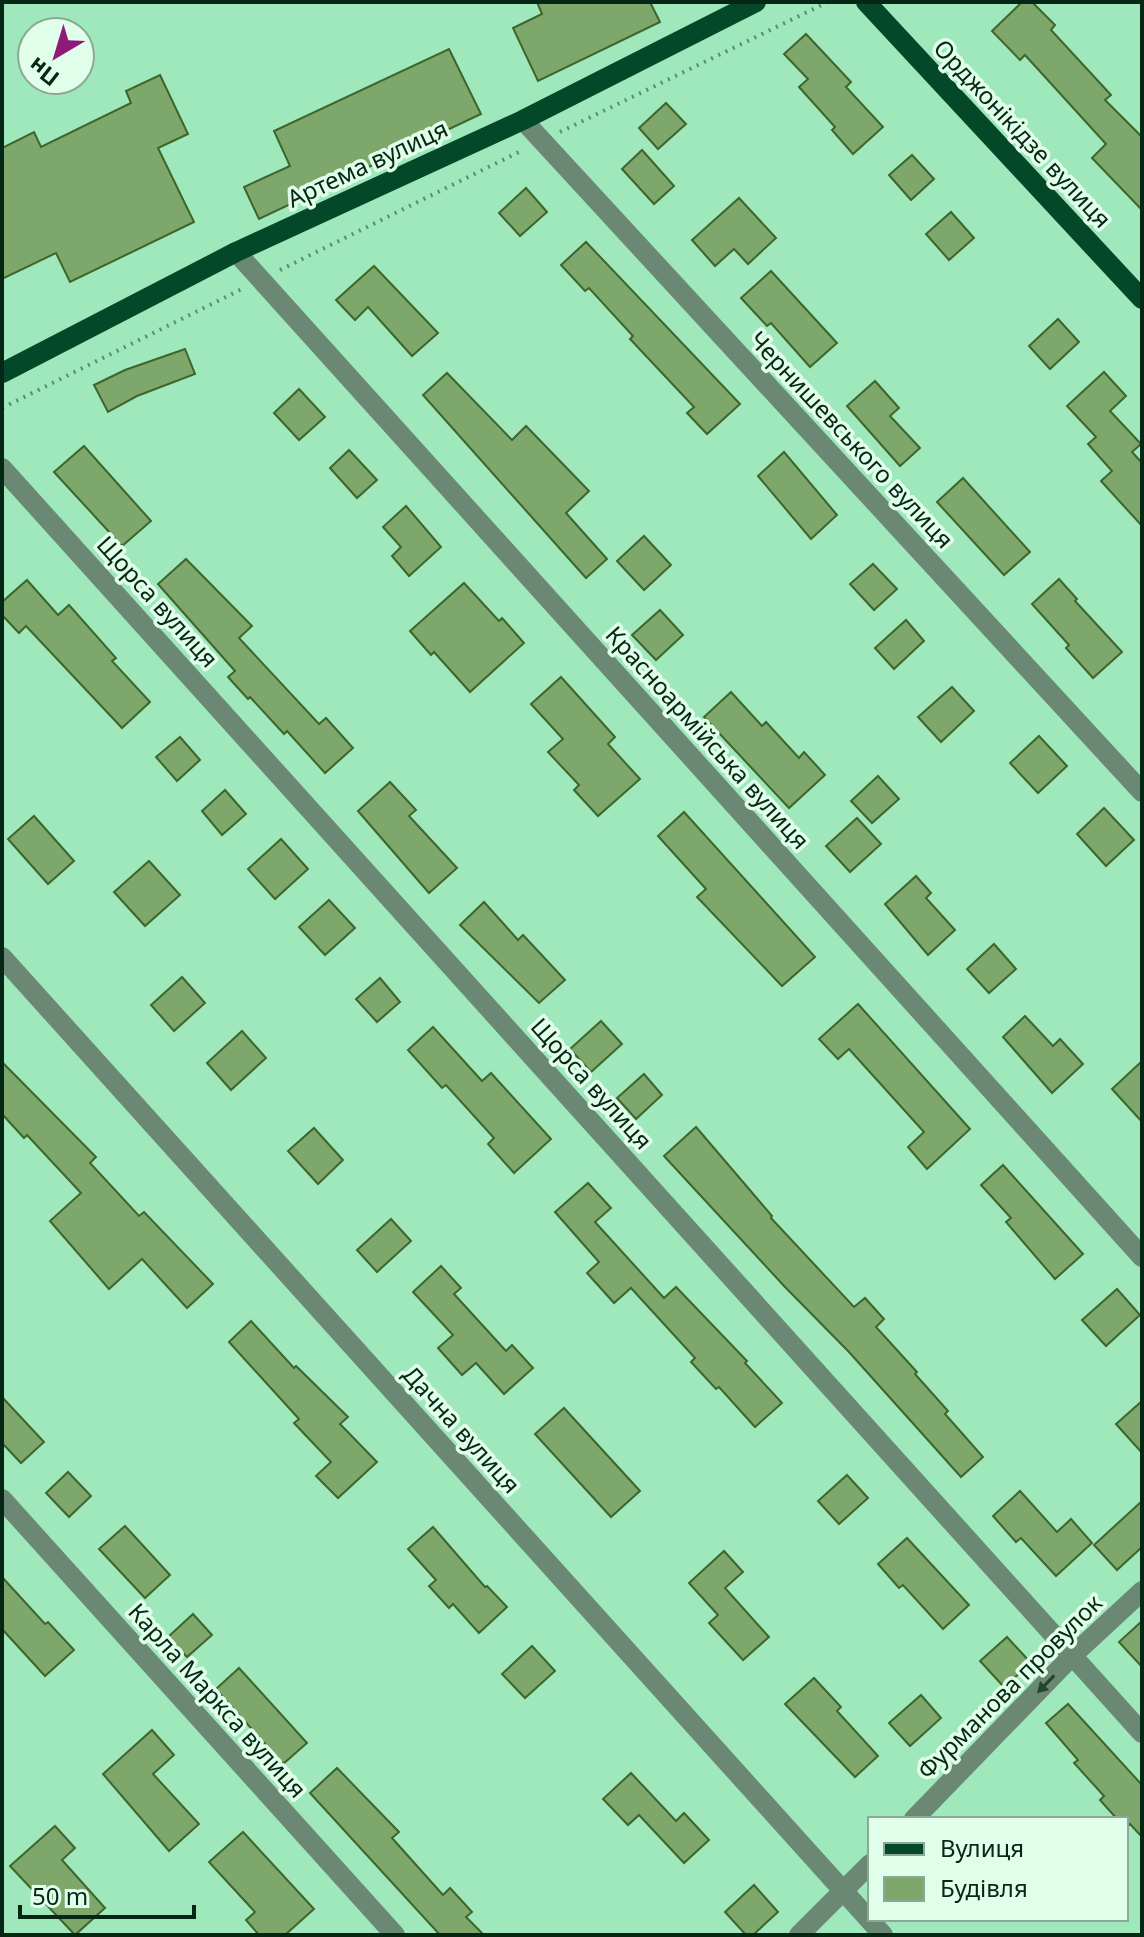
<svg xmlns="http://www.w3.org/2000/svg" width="1144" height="1937" font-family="'Noto Sans',sans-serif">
<rect width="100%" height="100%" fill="#9ee8bb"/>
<g fill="#7da76b" stroke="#3e652c" stroke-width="2">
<polygon points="537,2 650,2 660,22 538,81 513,28 542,14"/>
<polygon points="1022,2 1032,2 1055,25 1051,30 1111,95 1105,100 1142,137 1142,210 1092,158 1106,144 1025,55 1020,60 992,31"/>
<polygon points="806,34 851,82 846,87 883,127 853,154 832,130 835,127 799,87 808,79 784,54"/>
<polygon points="449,49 481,114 259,219 244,187 290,166 274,131"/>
<polygon points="160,75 188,134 158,148 194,222 70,282 56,253 2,279 2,148 34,132 41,147 131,103 126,91"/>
<polygon points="666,103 686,124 658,149 639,128"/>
<polygon points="642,150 674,186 654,204 622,169"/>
<polygon points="912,155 934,179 911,200 889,175"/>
<polygon points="526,188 547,212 520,236 499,213"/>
<polygon points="739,198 776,238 748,264 734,249 715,266 692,240"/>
<polygon points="951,212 974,238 949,260 926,234"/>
<polygon points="586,242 740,404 707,434 687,413 694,407 630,339 633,336 589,288 585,291 561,265"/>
<polygon points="374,266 438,333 412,356 368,307 355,320 336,300"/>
<polygon points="771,271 837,343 810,367 771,323 767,326 741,298"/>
<polygon points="1058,319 1079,342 1050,369 1029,346"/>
<polygon points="185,349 195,374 137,396 108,412 94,385 125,370"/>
<polygon points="1104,372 1126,396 1110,411 1141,444 1132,452 1142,463 1142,526 1101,481 1112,471 1088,444 1096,437 1067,406"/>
<polygon points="447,373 512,440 526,426 589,491 566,513 607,559 586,578 423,395"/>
<polygon points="875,381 899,408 890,416 920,448 900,466 847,406"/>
<polygon points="299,389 325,417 299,440 274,413"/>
<polygon points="84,446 151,521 122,546 54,472"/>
<polygon points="349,450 377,480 357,498 330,468"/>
<polygon points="784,452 837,515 811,539 758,476"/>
<polygon points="963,478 1030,552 1004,575 937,502"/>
<polygon points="406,506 441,547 409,576 392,556 401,547 383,527"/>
<polygon points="644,536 671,565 644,590 617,561"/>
<polygon points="186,559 252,626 239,638 319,724 326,718 353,748 325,773 287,731 284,734 250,697 248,699 228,677 235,671 158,584"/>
<polygon points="873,564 897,589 874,610 850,584"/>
<polygon points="1059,579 1077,599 1075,601 1122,652 1093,678 1066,648 1069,645 1032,604"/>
<polygon points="27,580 58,615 69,605 116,658 112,661 150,702 122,728 26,626 19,633 2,615 2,602"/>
<polygon points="464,583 499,621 502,618 524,643 470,692 434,652 431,655 410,631"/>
<polygon points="660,610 683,635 656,660 632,635"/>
<polygon points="906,620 924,641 894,669 875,648"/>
<polygon points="561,677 615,737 608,744 640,779 598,816 574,790 579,785 548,752 563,739 531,704"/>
<polygon points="952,687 974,711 941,742 918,717"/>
<polygon points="731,692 762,726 766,722 799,758 804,752 825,775 789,808 704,717"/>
<polygon points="1039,736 1067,766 1038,793 1010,763"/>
<polygon points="180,737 200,760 177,781 156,757"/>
<polygon points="878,776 899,799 872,823 851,801"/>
<polygon points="390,782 416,810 409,816 457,868 429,893 358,811"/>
<polygon points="225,790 246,814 222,835 202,811"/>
<polygon points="1104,808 1134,840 1106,866 1077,834"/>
<polygon points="684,812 815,957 782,986 697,897 706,889 658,836"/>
<polygon points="34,816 74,861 48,884 8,839"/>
<polygon points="857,818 881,844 850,872 826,846"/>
<polygon points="281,839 308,869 275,899 248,869"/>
<polygon points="149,861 180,895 145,926 114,892"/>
<polygon points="916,876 931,893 926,898 955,930 928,955 885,904"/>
<polygon points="329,900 355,928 325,955 299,927"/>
<polygon points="484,902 518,940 523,935 565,980 539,1003 460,925"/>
<polygon points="994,944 1016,969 989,993 967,969"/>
<polygon points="182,977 205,1003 174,1031 151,1005"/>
<polygon points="380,978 400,1002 377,1022 356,999"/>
<polygon points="858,1004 970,1129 927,1169 908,1147 924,1132 849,1049 838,1059 819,1039"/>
<polygon points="1025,1016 1053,1046 1060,1039 1083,1064 1052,1093 1003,1037"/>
<polygon points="601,1021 622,1044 591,1072 570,1049"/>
<polygon points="433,1027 482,1081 491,1073 551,1139 514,1173 488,1144 494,1138 446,1085 442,1088 408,1050"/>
<polygon points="242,1031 266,1058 231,1090 207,1063"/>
<polygon points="1142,1061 1142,1122 1112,1089"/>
<polygon points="2,1062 96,1157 90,1163 139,1216 144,1212 213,1284 187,1308 142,1259 109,1289 50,1221 81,1193 27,1135 24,1138 2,1114"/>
<polygon points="644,1074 662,1095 636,1119 617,1098"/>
<polygon points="696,1127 772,1216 771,1218 854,1307 865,1298 884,1319 876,1327 917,1372 915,1374 948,1411 945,1414 983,1457 961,1477 849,1352 785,1287 664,1156"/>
<polygon points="314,1128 343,1160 318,1184 288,1151"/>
<polygon points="1003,1165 1083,1254 1055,1279 1006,1222 1011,1218 981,1185"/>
<polygon points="588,1183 611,1208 595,1222 664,1298 676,1287 747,1361 745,1363 782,1403 755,1427 719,1387 716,1389 691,1362 695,1358 631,1288 614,1303 587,1273 599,1262 555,1212"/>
<polygon points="391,1219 411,1241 377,1272 357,1250"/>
<polygon points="441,1266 461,1288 454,1294 506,1351 512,1345 533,1368 504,1394 476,1363 462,1375 438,1348 453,1335 413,1292"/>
<polygon points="1117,1289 1140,1315 1106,1346 1082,1320"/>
<polygon points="251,1321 294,1368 296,1366 348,1417 340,1424 377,1462 338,1498 316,1476 331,1462 294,1423 299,1419 229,1342"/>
<polygon points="2,1397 44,1442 21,1463 2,1443"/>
<polygon points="1142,1401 1142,1453 1116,1424"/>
<polygon points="564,1408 640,1491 611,1517 535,1434"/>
<polygon points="68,1472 91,1496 69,1517 46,1493"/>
<polygon points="847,1475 868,1498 839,1524 818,1501"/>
<polygon points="1020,1491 1057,1532 1071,1519 1092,1543 1056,1576 1021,1538 1016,1542 993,1516"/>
<polygon points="1142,1501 1142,1547 1117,1570 1094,1545"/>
<polygon points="125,1526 170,1575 145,1598 99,1549"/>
<polygon points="433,1527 485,1587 487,1586 507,1607 479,1633 453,1604 449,1608 429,1586 436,1580 408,1549"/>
<polygon points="907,1538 969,1605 943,1629 903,1585 899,1588 878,1564"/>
<polygon points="724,1551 743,1572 725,1588 769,1637 743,1660 709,1623 718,1615 689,1583"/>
<polygon points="2,1577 45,1624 48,1622 74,1650 45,1676 2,1629"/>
<polygon points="193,1614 212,1635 187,1657 168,1637"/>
<polygon points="1142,1621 1142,1667 1119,1642"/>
<polygon points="1007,1637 1031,1663 1004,1687 980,1661"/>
<polygon points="532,1646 555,1671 525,1698 502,1674"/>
<polygon points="239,1668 307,1743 283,1764 216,1689"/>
<polygon points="814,1678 841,1707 837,1711 878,1756 855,1777 785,1704"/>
<polygon points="921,1695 941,1718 910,1746 889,1723"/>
<polygon points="1068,1704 1142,1785 1142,1837 1130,1824 1126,1828 1126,1819 1117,1819 1100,1800 1104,1796 1074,1763 1078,1760 1046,1723"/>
<polygon points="152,1730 174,1755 153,1774 199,1824 169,1851 103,1774"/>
<polygon points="337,1768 399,1832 392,1838 443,1895 450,1888 472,1912 466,1917 484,1935 440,1935 310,1793"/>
<polygon points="631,1773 676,1821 684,1813 709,1840 684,1863 639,1815 628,1825 603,1799"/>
<polygon points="55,1826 75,1848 62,1860 105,1908 75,1935 10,1866"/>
<polygon points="243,1832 314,1909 285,1935 259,1935 246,1920 255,1912 209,1862"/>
<polygon points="754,1885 778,1912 753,1935 746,1935 725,1912"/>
</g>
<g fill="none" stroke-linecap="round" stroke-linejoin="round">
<g stroke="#588e6e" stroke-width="4" stroke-dasharray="2 6" stroke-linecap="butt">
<polyline points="560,132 828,2"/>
<polyline points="280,270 523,150"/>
<polyline points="2,408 244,288"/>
</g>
<g stroke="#6b8875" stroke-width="20">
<polyline points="523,120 1142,792"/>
<polyline points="236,252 1142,1257"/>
<polyline points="2,468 1142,1733"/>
<polyline points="2,957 883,1935"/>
<polyline points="2,1499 395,1935"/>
<polyline points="914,1819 1073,1655 1142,1591"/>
<polyline points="799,1935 870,1864"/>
</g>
<g stroke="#044829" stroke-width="20">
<polyline points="866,2 1142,299"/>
<polyline points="2,373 236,252 523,120 756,2"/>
</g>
</g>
<defs><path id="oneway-solid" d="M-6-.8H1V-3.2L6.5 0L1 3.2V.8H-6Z" transform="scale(2)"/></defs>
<use fill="#254432" href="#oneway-solid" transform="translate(1046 1684) rotate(134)"/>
<g text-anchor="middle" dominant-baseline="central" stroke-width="7" stroke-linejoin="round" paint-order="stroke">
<g font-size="24" fill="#072716" stroke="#e1feeb">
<text transform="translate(1023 133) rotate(47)">Орджонікідзе вулиця</text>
<text transform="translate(367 163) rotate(-25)">Артема вулиця</text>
<text transform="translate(852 439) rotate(47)">Чернишевського вулиця</text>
<text transform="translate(158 601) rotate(48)">Щорса вулиця</text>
<text transform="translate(708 737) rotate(48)">Красноармійська вулиця</text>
<text transform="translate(592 1083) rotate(48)">Щорса вулиця</text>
<text transform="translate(462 1429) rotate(48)">Дачна вулиця</text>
<text transform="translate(1009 1686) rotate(-45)">Фурманова провулок</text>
<text transform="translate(218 1700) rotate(48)">Карла Маркса вулиця</text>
</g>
</g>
<rect width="1144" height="1937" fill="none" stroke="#072716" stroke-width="8"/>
<rect x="868" y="1817" width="260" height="104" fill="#e1feeb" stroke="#8aa896" stroke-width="2"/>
<rect x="884" y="1843" width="40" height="12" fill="#044829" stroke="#8aa896" stroke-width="2"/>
<text x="940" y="1857" font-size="24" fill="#072716">Вулиця</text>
<rect x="884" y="1877" width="40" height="24" fill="#7da76b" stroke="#8aa896" stroke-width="2"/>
<text x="940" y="1897" font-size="24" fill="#072716">Будівля</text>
<g transform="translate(56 56) rotate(218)"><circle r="38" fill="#e1feeb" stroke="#8aa896" stroke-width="2"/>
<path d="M0-6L14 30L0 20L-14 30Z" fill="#8f1a7a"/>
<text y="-12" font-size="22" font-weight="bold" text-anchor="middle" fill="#072716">Пн</text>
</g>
<path d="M20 1905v12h174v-12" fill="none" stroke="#072716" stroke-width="4"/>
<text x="32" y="1905" font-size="24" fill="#072716" stroke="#e1feeb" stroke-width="6" paint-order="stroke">50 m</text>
</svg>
